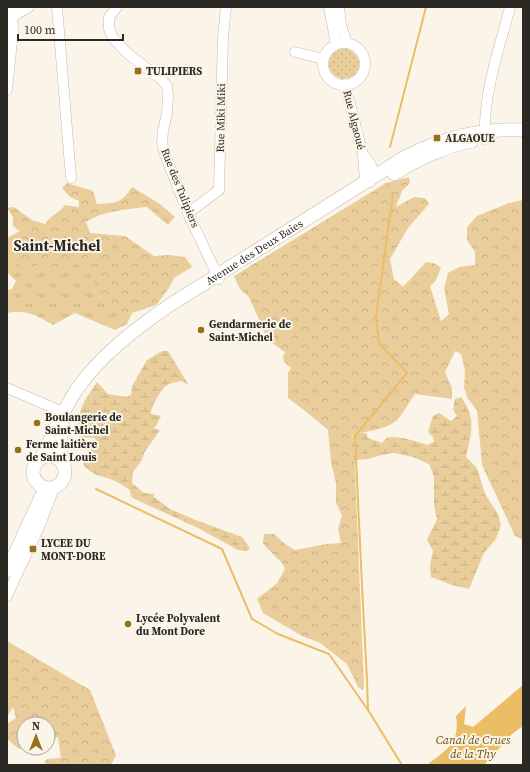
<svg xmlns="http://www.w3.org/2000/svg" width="530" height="772" font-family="'Source Serif 4',serif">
<defs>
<pattern id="grass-tufts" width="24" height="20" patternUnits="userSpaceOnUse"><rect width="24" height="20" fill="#e9ce9b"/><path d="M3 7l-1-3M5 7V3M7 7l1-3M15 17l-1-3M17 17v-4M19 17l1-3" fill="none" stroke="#c8b185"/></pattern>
<pattern id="forest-crowns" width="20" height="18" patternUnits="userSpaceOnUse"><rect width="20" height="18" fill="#e9ce9b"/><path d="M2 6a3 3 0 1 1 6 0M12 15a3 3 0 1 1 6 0" fill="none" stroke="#c8b185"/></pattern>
<pattern id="wetland-marsh" width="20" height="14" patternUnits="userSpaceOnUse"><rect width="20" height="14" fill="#e9ce9b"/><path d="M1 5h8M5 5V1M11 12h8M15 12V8" fill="none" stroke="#c8b185"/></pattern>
<pattern id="garden-dots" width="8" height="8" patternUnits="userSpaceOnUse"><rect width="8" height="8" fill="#e9ce9b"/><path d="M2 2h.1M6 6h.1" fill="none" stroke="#c8b185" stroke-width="1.8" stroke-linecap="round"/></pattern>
</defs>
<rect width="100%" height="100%" fill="#fbf5e9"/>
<path fill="url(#grass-tufts)" d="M7 259 17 266C30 264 52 258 65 259 75 259 87 270 94 277V289L101 300 117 311 132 313 127 324 115 330 75 313 53 325C37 316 26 309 7 313V290L12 289 16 281 7 272Z"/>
<g fill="url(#forest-crowns)">
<path d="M409 177 410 183 402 191 396 207 414 197 425 198 429 204 408 228 390 259 394 279 403 287 426 262 434 263 441 268 436 280 430 286 441 321 449 314 444 288 448 273 459 267 475 265V252L467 240V227L477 216 509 203 523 200V540L515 536 482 465 477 410 468 399 464 388 465 371 461 354 455 351 445 372 452 388V399L415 394C409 402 404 413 397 420 386 430 365 432 352 434L354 444 364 686 363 690 358 687 347 664 320 643 302 636 263 613 257 599 277 583 285 569 282 563 263 544 264 534H274L285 544 295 550 326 544 341 543 338 529 342 516 336 503V483L331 462 328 430 304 410 288 398V373L291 368 284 362 283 355 286 353 268 340 249 297 240 289 234 276 386 183Z"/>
<path d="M67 183 93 191 97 204C115 203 121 204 132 187L160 204 175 217 168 225 147 207C127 209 103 211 86 222L90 233 125 236 154 256 170 255 185 257 192 267 174 278 169 288 156 305 132 313 117 311 101 300 94 289V277C86 268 76 263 65 259L55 269 44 267 40 263 31 269 17 266 7 259V238L20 231 13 226V217L7 208 14 207 32 220 45 224C50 216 59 213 65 205L79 207V201L70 197 62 188Z"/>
<polygon points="7,641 90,690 116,755 111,765 84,765 82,764 80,765 47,765 44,762 47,759 61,758 58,737 53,739 49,751 34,748 48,748 48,724 24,724 24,746 19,749 7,739 7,724 16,718 13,707 7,717"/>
</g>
<g fill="url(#wetland-marsh)">
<path d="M162 351H168L188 384 181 381C176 382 170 383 166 386 161 390 150 408 151 414L161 416 156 426 153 428 160 430 144 453 142 460 133 472 132 483 144 493 154 494V497L170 509 198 521 242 537 250 548 247 551 238 550 198 528 139 501 131 497 130 490C123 486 115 480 107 478 97 475 89 473 83 464 83 454 90 450 98 446L95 438 79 437 78 417 85 400 97 382 108 394 126 397 131 395 132 386 147 360Z"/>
<path d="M461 397C477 418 471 434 466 457L477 468 485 494 498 514 501 525 496 539 484 553 469 589 452 585 431 577 430 566 433 551 427 540 437 519 434 506V477L429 464 413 457 394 453 381 455 368 459 354 460V444L352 433H366L368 438 382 443C384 441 385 439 387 438 395 434 419 442 427 445L434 442 433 437 428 432 433 416 439 413 451 421 457 416 453 410 455 399Z"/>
</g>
<circle fill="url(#garden-dots)" cx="344" cy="64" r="15"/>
<path fill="#ebbe65" d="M523 685V726L512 734 484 765H427C447 749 460 744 456 716L466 706 464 724 473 727Z"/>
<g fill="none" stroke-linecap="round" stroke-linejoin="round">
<g stroke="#ebbe65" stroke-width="2">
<polyline points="390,147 426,7"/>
<polyline points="393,194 376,317 379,343 407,373 355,436 362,586 367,680 368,710 402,765"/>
<polyline points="96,489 222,549 252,619 278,634 329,654 368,710"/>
</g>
<g stroke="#c1baaf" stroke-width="11">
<g id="minor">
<polyline points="57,7 71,178"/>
<polyline points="117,7 109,17 109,29 113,38 127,53 162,80 167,86 168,96 167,113 163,131 162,143 165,155 188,213 219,279"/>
<polyline points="329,7 336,44"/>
<polyline points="339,7 341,25 347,43"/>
<polyline points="12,17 29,7"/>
<circle cx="344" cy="64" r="21"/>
<polyline points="295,52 323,59"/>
<polyline points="345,84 363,155 365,182"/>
<polyline points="7,90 13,32 12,7"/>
<path d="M485 139C483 93 499 50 510 7"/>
<path d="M363 155C372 163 376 171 370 182"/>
<polyline points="188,213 219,190 223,37 226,7"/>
<polyline points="7,388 63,412"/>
<polyline points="7,596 40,525 54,488"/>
</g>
</g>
<g stroke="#c1baaf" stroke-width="14">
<g id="major">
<path d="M394 174C416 160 446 146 472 141"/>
<polyline points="63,426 59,445 63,464"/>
<circle cx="49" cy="472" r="16"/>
<path id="s1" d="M42 457C53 434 63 410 77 389 102 354 135 329 170 305L405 157C443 138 480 128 523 130"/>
<polyline points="7,571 41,497 48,489"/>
</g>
</g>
<use href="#minor" stroke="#fff" stroke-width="10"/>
<use href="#major" stroke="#fff" stroke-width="13"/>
</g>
<g fill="#96701a" stroke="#fbf5e9" stroke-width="1.5">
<rect x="134" y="67" width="8" height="8" rx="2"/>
<rect x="433" y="134" width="8" height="8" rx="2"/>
<circle cx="201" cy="330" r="4"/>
<circle cx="37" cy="423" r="4"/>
<circle cx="18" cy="450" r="4"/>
<rect x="29" y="545" width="8" height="8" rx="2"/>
<circle cx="128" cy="624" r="4"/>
</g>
<g text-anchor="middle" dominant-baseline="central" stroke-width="4" stroke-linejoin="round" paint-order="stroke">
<g font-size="11" font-weight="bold" fill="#2b2924" stroke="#fbf5e9" text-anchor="start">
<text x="146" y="71">TULIPIERS</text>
<text x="445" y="138">ALGAOUE</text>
<text x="209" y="324">Gendarmerie de<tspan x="209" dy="13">Saint-Michel</tspan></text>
<text x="45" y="417">Boulangerie de<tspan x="45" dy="13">Saint-Michel</tspan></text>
<text x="26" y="444">Ferme laitière<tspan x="26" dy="13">de Saint Louis</tspan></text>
<text x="41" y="543">LYCEE DU<tspan x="41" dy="13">MONT-DORE</tspan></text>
<text x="136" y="618">Lycée Polyvalent<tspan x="136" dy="13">du Mont Dore</tspan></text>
</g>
<g font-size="11" fill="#2b2924" stroke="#fbf5e9">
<text transform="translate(221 118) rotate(-89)">Rue Miki Miki</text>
<text transform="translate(354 120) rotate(76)">Rue Algaoué</text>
<text transform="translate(180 188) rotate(68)">Rue des Tulipiers</text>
<text stroke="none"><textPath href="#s1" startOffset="302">Avenue des Deux Baies</textPath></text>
</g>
<g font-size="12" font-style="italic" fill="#70520b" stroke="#fbf5e9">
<text x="473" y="740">Canal de Crues<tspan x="473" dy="14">de la Thy</tspan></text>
</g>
<g font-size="15" font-weight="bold" fill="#2b2924" stroke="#fbf5e9">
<text x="57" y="245">Saint-Michel</text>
</g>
</g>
<rect width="530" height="772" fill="none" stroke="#2b2924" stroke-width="16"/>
<g transform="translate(36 736)"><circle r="19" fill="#fbf5e9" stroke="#a8a39a"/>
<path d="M0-3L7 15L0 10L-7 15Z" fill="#96701a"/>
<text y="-6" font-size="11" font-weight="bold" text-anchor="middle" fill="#2b2924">N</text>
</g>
<path d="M18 34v6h105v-6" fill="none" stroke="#2b2924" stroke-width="2"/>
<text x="24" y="34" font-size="12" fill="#2b2924" stroke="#fbf5e9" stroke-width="3" paint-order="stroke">100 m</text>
</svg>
